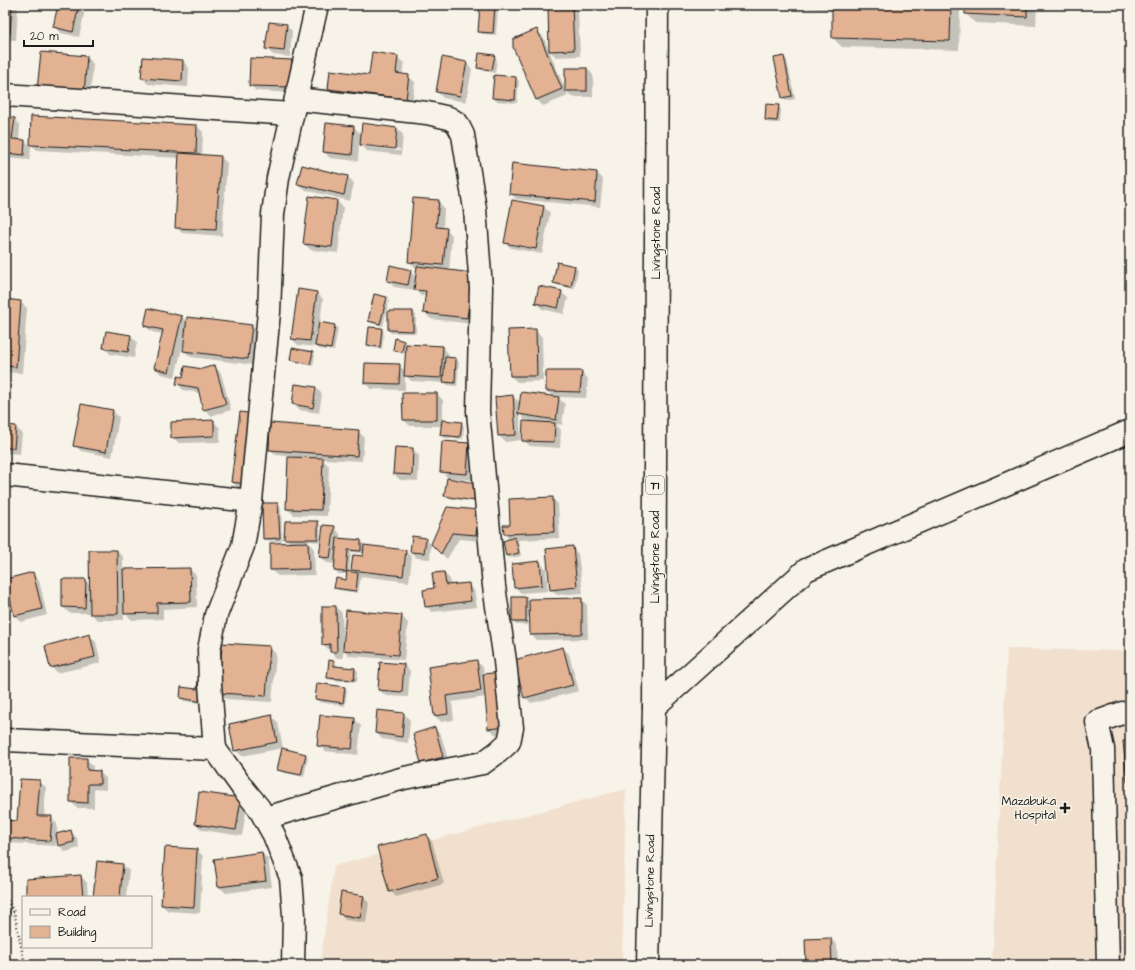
<svg xmlns="http://www.w3.org/2000/svg" width="1135" height="970" font-family="'Architects Daughter',sans-serif">
<rect width="100%" height="100%" fill="#f7f3e8"/>
<filter id="ink" filterUnits="userSpaceOnUse"><feTurbulence type="fractalNoise" baseFrequency=".025" numOctaves="2"/><feDisplacementMap in="SourceGraphic" scale="8" xChannelSelector="R" yChannelSelector="G"/><feConvolveMatrix kernelMatrix="1 2 1 2 8 2 1 2 1" color-interpolation-filters="sRGB"/></filter>
<g filter="url(#ink)">
<g fill="#f1e0ce">
<polygon points="1007,649 1130,651 1130,965 992,965"/>
<polygon points="626,789 622,965 320,965 334,866"/>
</g>
<g fill="#0003" fill-rule="evenodd">
<polygon points="5,5 18,5 16,40 5,40"/>
<polygon points="59,5 86,5 79,37 61,33 54,27"/>
<polygon points="481,5 497,5 498,6 496,35 482,34 479,31"/>
<polygon points="572,5 578,11 580,56 556,57 550,51"/>
<polygon points="799,5 955,5 960,10 959,50 842,47 833,38 833,10 802,8"/>
<polygon points="966,5 1037,5 1036,26 975,23 966,14"/>
<polygon points="286,25 292,31 290,57 273,55 266,48"/>
<polygon points="536,30 543,36 568,96 543,106 537,100 514,47"/>
<polygon points="494,56 497,59 495,73 481,70 478,68"/>
<polygon points="87,57 93,64 90,100 45,96"/>
<polygon points="397,57 404,63 402,75 408,76 415,82 412,105 335,95 329,89 370,76"/>
<polygon points="784,57 787,60 795,99 786,101 783,98"/>
<polygon points="144,58 183,61 189,68 188,87 148,84 142,78"/>
<polygon points="292,61 298,67 297,93 256,91 250,85"/>
<polygon points="466,62 472,69 466,102 443,98 437,91"/>
<polygon points="587,68 593,75 593,97 572,97 566,91 566,69"/>
<polygon points="516,78 519,81 517,103 496,101 493,98"/>
<polygon points="778,106 781,109 780,123 769,123 766,120"/>
<polygon points="32,117 197,126 203,132 202,156 221,157 227,163 222,236 182,233 176,227 180,158 37,150 31,144"/>
<polygon points="5,118 14,119 20,125 19,141 25,141 31,147 30,160 5,158"/>
<path d="M354 127 362 135 397 128 403 135 401 155 367 151 359 143 358 161 330 158 324 152ZM366 145 400 149V151L366 147Z"/>
<polygon points="512,164 597,173 603,179 600,207 516,199 510,193"/>
<polygon points="302,166 348,177 354,183 350,201 305,190 298,184"/>
<polygon points="337,201 343,207 338,253 311,250 304,244"/>
<polygon points="438,201 444,208 443,229 446,229 452,235 449,271 472,274 473,324 431,319 424,312 427,296 421,296 414,289 414,290 394,287 388,280 410,271 416,277 418,268 415,267 409,261"/>
<polygon points="544,207 550,213 542,254 511,248 505,242"/>
<polygon points="558,263 575,267 578,270 574,289 557,285 554,283"/>
<polygon points="561,292 568,298 564,314 542,309 536,303"/>
<polygon points="317,293 323,299 320,323 335,326 338,328 334,351 319,349 317,347 298,345 292,339"/>
<polygon points="386,298 389,301 383,326 372,323 369,320"/>
<polygon points="5,300 20,302 27,308 22,373 5,372"/>
<polygon points="389,312 413,312 416,315 416,333 391,333 389,330"/>
<polygon points="182,316 188,323 252,326 258,332 254,365 191,357 184,351 185,336 175,377 161,374 155,368 163,334 152,332 145,326"/>
<polygon points="382,329 384,332 382,349 371,348 368,345"/>
<polygon points="535,330 542,337 543,381 517,382 511,376 509,331"/>
<polygon points="131,336 137,342 134,358 110,354 104,347"/>
<polygon points="404,342 407,345 442,347 449,354 448,358 456,359 459,362 457,386 447,385 446,383 411,381 405,375 405,390 371,389 365,383 399,365 405,371 407,349 406,349 404,354 397,352 394,349"/>
<polygon points="312,353 315,355 313,366 294,362 291,359"/>
<polygon points="215,367 221,373 231,410 211,416 204,409 200,393 183,390 177,383 183,378 202,370"/>
<polygon points="547,372 582,372 588,379 586,398 557,397 565,404 562,425 556,424 561,430 560,448 530,446 523,440 530,421 525,420 520,414 521,440 505,442 499,435 513,396 521,404 554,397 547,391"/>
<polygon points="296,385 316,388 322,394 319,413 299,410 293,404"/>
<polygon points="437,394 443,400 443,421 461,423 464,426 463,439 444,438 441,435 442,426 410,426 404,420"/>
<polygon points="113,411 119,417 112,457 81,451 74,445"/>
<polygon points="241,413 252,490 238,488 232,482"/>
<polygon points="213,421 220,428 220,442 179,443 172,437"/>
<polygon points="5,426 15,427 22,433 20,454 5,453"/>
<polygon points="358,431 364,437 362,461 322,459 329,466 327,516 294,515 287,509 296,457 276,455 270,449"/>
<polygon points="469,444 475,450 473,480 450,478 450,480 476,484 477,500 447,495 447,497 476,503 448,498 445,496 448,478 441,471"/>
<polygon points="413,449 419,456 418,481 400,480 394,474"/>
<polygon points="552,498 558,504 560,538 518,540 521,556 510,558 507,556 510,540 504,534 511,526"/>
<polygon points="278,504 281,507 282,541 267,541 264,539"/>
<polygon points="478,511 482,541 459,539 447,559 432,544"/>
<polygon points="318,522 320,525 320,542 307,541 314,549 315,575 278,576 271,570 290,543 286,538"/>
<path d="M334 527 340 534V540L361 541 364 544V546L405 551 412 557 409 582 361 576 358 593 338 590 335 587 347 581 348 574H338L335 571 336 564 327 563 320 557ZM351 552 364 553V557L352 570 356 573 349 572Z"/>
<polygon points="425,539 431,544 430,559 417,558 411,552"/>
<polygon points="572,547 578,554 583,593 557,595 551,589"/>
<polygon points="117,551 123,557 123,570 189,569 196,575 197,607 163,609 163,619 132,620 124,612 124,620 97,620 91,613 69,613 63,607 63,580 85,580 90,585"/>
<polygon points="540,562 546,569 548,591 521,593 515,587"/>
<polygon points="33,573 39,580 47,615 21,622 15,615"/>
<polygon points="444,573 450,579 451,585 468,584 474,590 477,607 432,612 426,606"/>
<polygon points="513,598 525,598 530,602 581,599 587,605 588,639 537,640 531,634 530,617 528,617 528,625 516,625 513,622"/>
<polygon points="323,607 336,607 342,613 343,641 402,616 408,623 404,660 350,656 343,649 343,658 337,658 323,644"/>
<polygon points="89,635 96,642 101,663 57,673 51,667"/>
<polygon points="269,647 276,654 272,702 226,699 220,693"/>
<polygon points="563,648 569,654 579,691 531,703 525,697"/>
<polygon points="476,661 483,667 484,675 513,733 496,735 489,728 486,697 452,702 454,720 441,722 435,716 429,668"/>
<polygon points="330,662 334,662 337,665 337,667 355,669 358,671 357,682 331,680 328,677"/>
<polygon points="404,665 410,671 408,697 386,696 379,690"/>
<polygon points="345,688 347,690 345,706 319,702 316,699"/>
<polygon points="198,690 206,704 184,701 181,698"/>
<polygon points="378,711 404,714 410,720 408,743 382,739 376,733"/>
<polygon points="271,716 278,722 283,748 242,756 235,750"/>
<polygon points="355,719 361,726 358,755 325,751 318,745"/>
<polygon points="435,729 441,735 449,763 428,768 422,762"/>
<polygon points="305,755 308,757 304,777 281,772 278,769"/>
<polygon points="71,759 86,759 93,766 92,771 99,772 106,778 106,790 94,789 94,808 77,808 71,802"/>
<polygon points="39,781 46,787 44,817 51,817 57,824 57,835 70,831 77,838 79,848 65,852 59,845 57,835 56,846 10,843 5,838 5,821 18,822"/>
<polygon points="200,793 240,799 247,805 242,836 202,830 196,824"/>
<polygon points="426,835 432,841 444,884 396,897 390,891"/>
<polygon points="166,848 197,850 203,856 200,913 168,911 162,905"/>
<polygon points="262,853 268,859 272,887 226,893 219,887"/>
<polygon points="98,862 123,865 129,871 126,897 94,897"/>
<polygon points="81,876 87,883 88,897 27,897"/>
<polygon points="363,897 369,903 366,923 345,920 339,913"/>
<polygon points="831,939 837,945 838,965 807,965"/>
</g>
<g fill="#e2b293" stroke="#1c1c1c">
<polygon points="5,5 12,5 10,34 5,34"/>
<polygon points="58,5 79,5 73,32 53,27"/>
<polygon points="480,5 495,5 493,33 478,32"/>
<polygon points="548,5 572,5 574,50 549,51"/>
<polygon points="832,5 951,5 950,41 832,38"/>
<polygon points="965,5 1027,5 1027,17 965,14"/>
<polygon points="269,22 287,24 284,51 265,49"/>
<polygon points="537,29 562,89 536,100 513,47 513,39"/>
<polygon points="41,52 87,56 84,94 37,90"/>
<polygon points="372,52 398,56 396,73 409,75 406,99 328,89 330,70 369,75"/>
<polygon points="479,53 495,55 492,70 477,68"/>
<polygon points="784,56 792,96 782,98 774,58"/>
<polygon points="143,57 183,60 182,81 141,78"/>
<polygon points="442,57 467,62 460,96 436,92"/>
<polygon points="250,58 292,60 291,87 249,86"/>
<rect x="565" y="68" width="22" height="23"/>
<polygon points="494,75 516,77 515,100 492,98"/>
<polygon points="766,104 779,105 777,121 765,120"/>
<polygon points="31,116 197,125 196,153 30,145"/>
<polygon points="5,117 15,118 12,139 25,140 24,155 5,153"/>
<polygon points="326,123 354,126 352,155 323,152"/>
<polygon points="362,123 397,128 395,149 360,145"/>
<polygon points="179,153 221,156 216,230 175,228"/>
<polygon points="512,163 597,172 595,202 509,194"/>
<polygon points="302,165 348,176 344,195 297,184"/>
<polygon points="309,196 337,200 332,247 303,244"/>
<polygon points="413,198 439,200 436,227 447,228 443,265 408,262"/>
<polygon points="512,200 544,206 536,249 504,243"/>
<polygon points="557,262 575,266 571,287 553,283"/>
<polygon points="390,265 411,270 408,285 387,281"/>
<polygon points="417,266 473,273 467,318 423,313 426,291 414,290"/>
<polygon points="539,286 562,291 558,308 535,303"/>
<polygon points="298,289 317,292 310,341 291,339"/>
<polygon points="374,294 387,297 380,324 368,321"/>
<polygon points="5,299 21,301 16,367 5,366"/>
<polygon points="148,308 182,316 169,372 154,368 163,330 144,326"/>
<polygon points="388,311 413,311 413,331 388,330"/>
<polygon points="187,317 252,325 248,359 183,351"/>
<polygon points="319,322 335,325 331,349 315,346"/>
<polygon points="369,327 382,328 380,347 367,345"/>
<polygon points="536,329 537,376 510,376 508,330"/>
<polygon points="106,331 131,335 128,352 103,348"/>
<polygon points="395,338 404,341 402,352 393,350"/>
<polygon points="406,344 443,346 441,378 404,376"/>
<polygon points="292,348 313,352 310,364 290,360"/>
<polygon points="445,357 456,358 455,383 443,382"/>
<polygon points="365,363 400,364 399,384 364,383"/>
<polygon points="215,365 226,404 203,410 198,388 176,384 178,376 183,377 185,366 202,369"/>
<polygon points="546,371 582,371 580,392 546,391"/>
<polygon points="295,384 316,387 313,408 292,404"/>
<polygon points="521,392 559,397 556,420 518,414"/>
<polygon points="402,393 437,393 437,420 403,420"/>
<polygon points="513,395 516,435 498,436 495,397"/>
<polygon points="81,404 113,410 106,452 73,446"/>
<polygon points="240,412 255,414 246,484 231,482"/>
<polygon points="214,420 214,436 171,438 171,422"/>
<polygon points="442,420 462,422 460,437 440,435"/>
<polygon points="523,421 555,423 554,442 522,441"/>
<polygon points="270,423 359,430 357,456 269,450"/>
<polygon points="5,425 16,426 14,448 5,448"/>
<polygon points="442,441 469,443 467,474 440,472"/>
<polygon points="395,447 413,448 412,475 393,474"/>
<polygon points="288,457 323,458 321,510 286,509"/>
<polygon points="447,478 476,483 474,501 444,496"/>
<polygon points="553,497 554,532 504,534 503,525 510,525 509,499"/>
<polygon points="262,503 278,503 280,538 263,539"/>
<polygon points="447,507 478,510 476,535 452,533 441,554 431,544"/>
<polygon points="285,521 318,521 318,539 284,539"/>
<polygon points="323,525 335,526 330,558 319,557"/>
<polygon points="412,536 426,538 424,553 410,552"/>
<polygon points="515,537 519,553 506,556 503,541"/>
<polygon points="337,538 361,540 361,551 348,550 346,572 334,571"/>
<polygon points="308,542 309,569 270,570 270,543"/>
<polygon points="364,545 406,550 403,576 351,570 353,555 363,556"/>
<polygon points="573,546 577,587 550,590 546,549"/>
<polygon points="89,550 117,550 118,614 90,614"/>
<polygon points="540,561 542,585 514,588 512,564"/>
<polygon points="190,568 191,602 157,603 157,613 124,614 123,569"/>
<polygon points="347,571 358,573 356,591 334,588 336,578 346,580"/>
<polygon points="33,572 42,609 14,616 6,579"/>
<polygon points="444,572 446,585 469,583 471,601 425,607 423,590 434,588 432,573"/>
<polygon points="62,579 86,579 85,608 62,607"/>
<rect x="512" y="597" width="14" height="25"/>
<polygon points="582,598 582,634 530,635 529,599"/>
<polygon points="322,606 336,606 337,652 330,652 330,644 322,645"/>
<polygon points="346,610 402,615 398,655 343,650"/>
<polygon points="90,634 95,657 50,668 45,646"/>
<polygon points="222,643 270,646 266,696 219,693"/>
<polygon points="563,647 573,685 524,698 514,660"/>
<polygon points="329,660 334,661 334,666 355,668 354,680 327,678"/>
<polygon points="477,660 481,691 446,696 448,714 434,716 428,667"/>
<polygon points="380,662 404,664 402,692 378,690"/>
<polygon points="502,672 507,727 488,729 483,674"/>
<polygon points="198,681 206,682 203,702 180,698 181,687 197,689"/>
<polygon points="317,683 345,687 343,703 315,699"/>
<polygon points="377,710 404,713 402,737 375,733"/>
<polygon points="272,715 277,742 234,751 229,724"/>
<polygon points="320,715 355,718 352,749 317,746"/>
<polygon points="435,727 443,757 421,763 413,734"/>
<polygon points="1130,740 1130,782 1127,782 1123,741"/>
<polygon points="282,748 306,754 301,775 277,770"/>
<polygon points="70,758 87,758 87,770 100,771 100,784 88,784 88,803 70,802"/>
<polygon points="20,779 40,780 37,816 52,816 50,841 5,838 5,820 17,821"/>
<polygon points="199,792 241,798 236,830 195,824"/>
<polygon points="71,830 74,842 58,846 56,834"/>
<polygon points="427,834 438,878 389,892 377,847"/>
<polygon points="165,847 197,849 194,907 161,905"/>
<polygon points="262,852 266,881 218,887 214,859"/>
<polygon points="97,861 123,864 120,897 93,897"/>
<polygon points="81,875 83,897 26,897 26,879"/>
<polygon points="341,892 364,896 360,918 338,914"/>
<polygon points="831,938 832,965 806,965 805,939"/>
<polygon points="233,960 257,961 256,965 233,965"/>
</g>
<g fill="none" stroke-linecap="round" stroke-linejoin="round">
<g stroke="#1c1c1c" stroke-width="25">
<g id="minor">
<polyline points="5,95 292,114"/>
<polyline points="5,475 251,501"/>
<polyline points="654,707 806,570 1130,431"/>
<polyline points="5,740 215,749"/>
<polyline points="265,818 404,778 483,763 498,752 509,742 512,728 505,661 494,586 478,411 481,288 475,209 463,135 457,123 449,118 427,113 296,99"/>
<polyline points="293,965 294,915 291,878 274,835 259,808 242,787 215,749 210,684 209,650 216,615 243,546 251,501 269,312 273,214 278,178 317,5"/>
<polyline points="1108,965 1103,749 1097,722 1122,713"/>
</g>
</g>
<g stroke="#1c1c1c" stroke-width="25">
<polyline id="highway" points="648,965 654,707 657,5"/>
</g>
<g stroke="#1c1c1c" stroke-width="2.5" stroke-dasharray="1 3" stroke-linecap="butt">
<polyline points="5,897 14,912 25,965"/>
<polyline points="5,912 14,912"/>
</g>
<use href="#minor" stroke="#f7f3e8" stroke-width="22"/>
<use href="#highway" stroke="#f7f3e8" stroke-width="22"/>
</g>
</g>
<path fill="#1c1c1c" stroke="#f7f3e8" stroke-width="1.5" d="M1063 802h4v4h4v4h-4v4h-4v-4h-4v-4h4z"/>
<g text-anchor="middle" dominant-baseline="central" stroke-width="3" stroke-linejoin="round" paint-order="stroke">
<rect fill="#f7f3e8" stroke="#5e5c59" stroke-width="1" x="646" y="476" width="18" height="18" rx="3"/>
<g font-size="11" font-weight="bold" fill="#1c1c1c">
<text x="655" y="485">T1</text>
</g>
<g font-size="12" fill="#1c1c1c" stroke="#f7f3e8">
<text transform="translate(656 233) rotate(-90)">Livingstone Road</text>
<text transform="translate(655 557) rotate(-90)">Livingstone Road</text>
<text transform="translate(650 881) rotate(-89)">Livingstone Road</text>
</g>
<g font-size="12" fill="#1c1c1c" stroke="#f7f3e8" text-anchor="end">
<text x="1056" y="801">Mazabuka<tspan x="1056" dy="14">Hospital</tspan></text>
</g>
</g>
<rect width="1135" height="970" fill="none" stroke="#f7f3e8" stroke-width="20"/>
<rect x="10" y="10" width="1115" height="950" fill="none" stroke="#1c1c1c" stroke-width="1.5" filter="url(#ink)"/>
<rect x="22" y="896" width="130" height="52" fill="#f7f3e8" stroke="#9f9d96"/>
<rect x="30" y="909" width="20" height="6" fill="#f7f3e8" stroke="#9f9d96"/>
<text x="58" y="916" font-size="12" fill="#1c1c1c">Road</text>
<rect x="30" y="926" width="20" height="12" fill="#e2b293" stroke="#9f9d96"/>
<text x="58" y="936" font-size="12" fill="#1c1c1c">Building</text>
<path d="M24 40v6h69v-6" fill="none" stroke="#1c1c1c" stroke-width="2"/>
<text x="30" y="40" font-size="12" fill="#1c1c1c" stroke="#f7f3e8" stroke-width="3" paint-order="stroke">20 m</text>
</svg>
